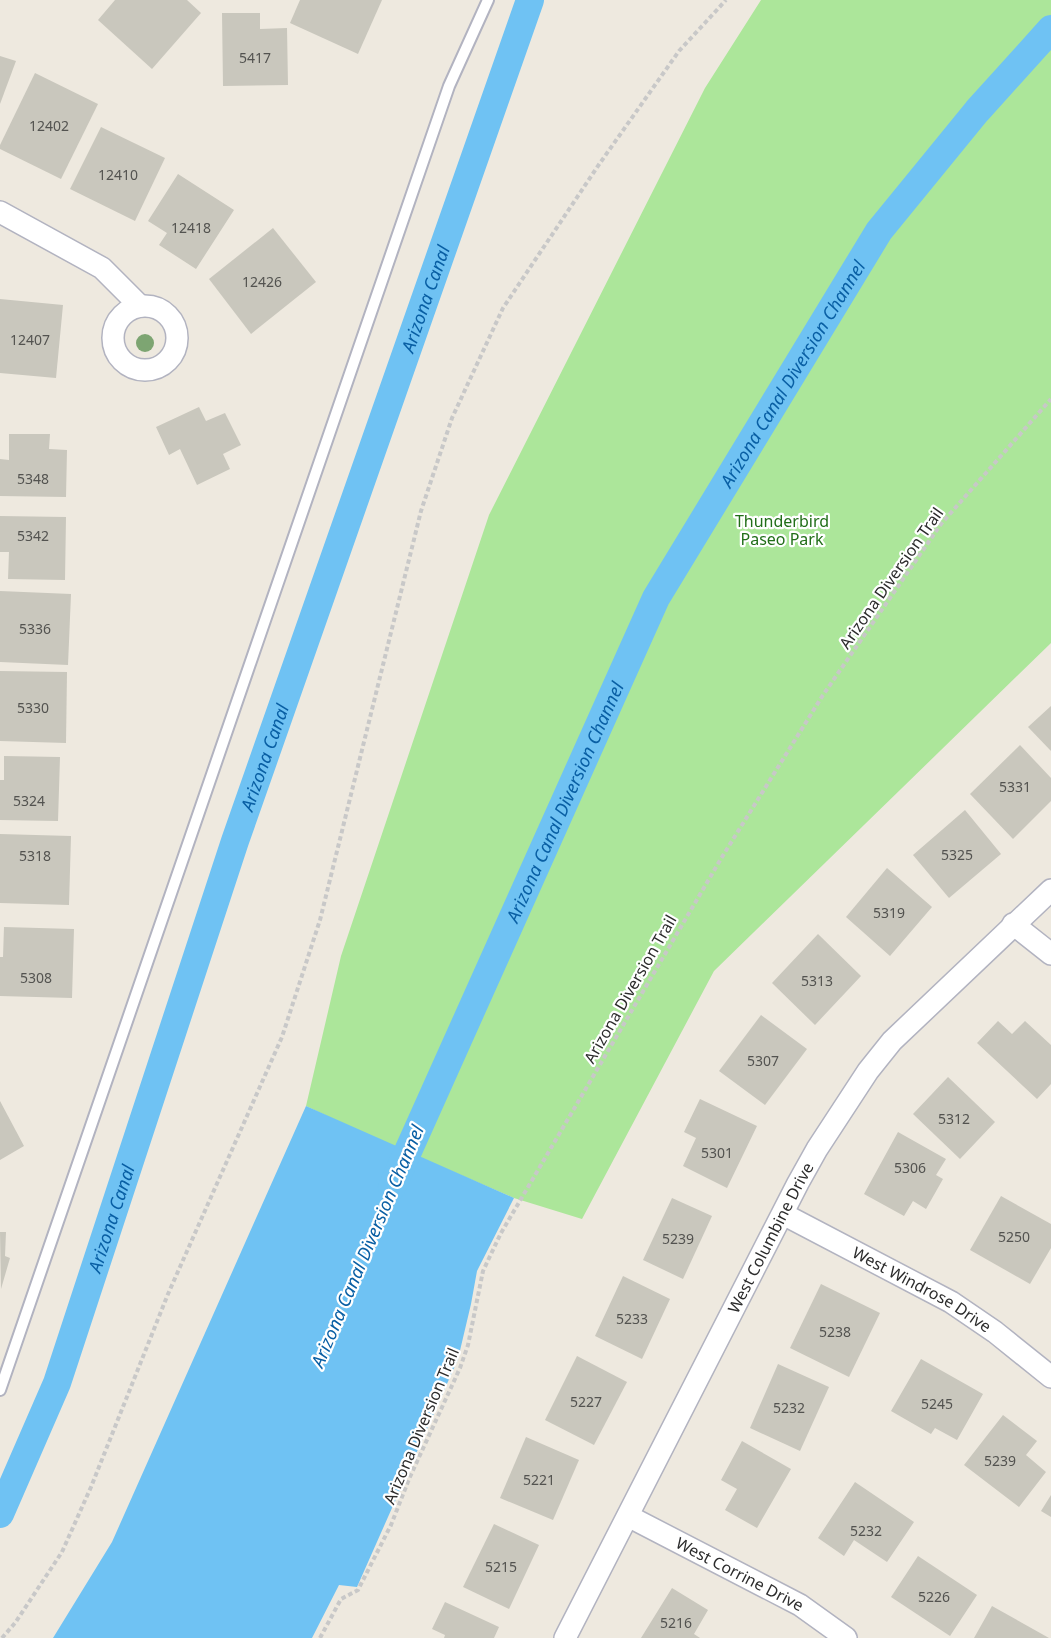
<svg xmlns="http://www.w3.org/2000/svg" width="1051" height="1638" font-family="'Noto Sans',sans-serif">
<rect width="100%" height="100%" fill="#eee9df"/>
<polygon fill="#ace69a" points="761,0 1051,0 1051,643 714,971 582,1219 514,1198 363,1133 306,1106 341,956 489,515 705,88"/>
<polygon fill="#6fc2f3" points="306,1106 514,1198 477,1271 471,1304 458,1359 357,1587 339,1585 312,1638 53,1638 112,1542"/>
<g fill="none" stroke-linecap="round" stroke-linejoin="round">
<g stroke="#6fc2f3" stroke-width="28">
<path id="s1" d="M392 1187 656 598 879 231 977 111 1051 29"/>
<path id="s2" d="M0 1514 57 1383 235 841 530 0"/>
</g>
</g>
<g fill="#c9c7bd">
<polygon points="115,0 187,0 201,13 152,69 98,20"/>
<polygon points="300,0 382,0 358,54 290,23"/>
<polygon points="222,13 260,13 260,29 287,28 288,85 223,86"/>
<polygon points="0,56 16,61 0,104"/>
<polygon points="35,73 98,104 61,179 0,149 0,145"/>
<polygon points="101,127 165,158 135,221 70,189"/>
<polygon points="178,174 234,210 196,269 159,245 167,233 148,221"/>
<polygon points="273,228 316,282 251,334 209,279"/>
<polygon points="0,299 63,305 56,378 0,373"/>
<polygon points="199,407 206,421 225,413 241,445 223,454 230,469 197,485 180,449 169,455 156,427"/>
<polygon points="9,434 50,434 49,449 67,450 66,497 0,496 0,459 9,460"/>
<polygon points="0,516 66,517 65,580 8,579 9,552 0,552"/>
<polygon points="0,591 71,594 68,665 0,662"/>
<polygon points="0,671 67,672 66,743 0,741"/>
<polygon points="1051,706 1051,751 1028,727"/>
<polygon points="1020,745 1051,778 1051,801 1013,839 970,794"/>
<polygon points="4,756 60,757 58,821 0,820 0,780 4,780"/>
<polygon points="965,810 1001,854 949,898 913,855"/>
<polygon points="0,834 71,836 69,905 0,903"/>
<polygon points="887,868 932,907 890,956 846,917"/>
<polygon points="4,927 74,929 72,998 0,996 0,957 3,957"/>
<polygon points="818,934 861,976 815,1025 772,983"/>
<polygon points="761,1015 807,1049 765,1105 719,1071"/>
<polygon points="998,1021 1012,1034 1025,1021 1051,1045 1051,1084 1037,1099 977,1043"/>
<polygon points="948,1077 995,1122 960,1159 913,1114"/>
<polygon points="700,1099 757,1126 727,1188 683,1166 696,1138 684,1132"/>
<polygon points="0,1101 24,1146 0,1160"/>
<polygon points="898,1132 946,1159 936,1175 943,1179 926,1209 913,1201 904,1216 864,1194"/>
<polygon points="1001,1196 1051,1224 1051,1248 1030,1284 970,1250"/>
<polygon points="672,1198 712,1216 683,1279 643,1260"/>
<polygon points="0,1232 6,1232 5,1256 10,1258 1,1289"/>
<polygon points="623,1276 670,1299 642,1359 595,1336"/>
<polygon points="821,1284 880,1313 849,1377 790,1348"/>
<polygon points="577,1356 627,1382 594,1445 545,1420"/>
<polygon points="921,1359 983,1394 957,1440 935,1428 931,1434 891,1411"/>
<polygon points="778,1364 829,1387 800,1451 750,1428"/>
<polygon points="1003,1415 1037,1441 1026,1455 1046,1472 1019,1507 964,1465"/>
<polygon points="526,1437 579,1460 553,1520 500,1498"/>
<polygon points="742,1441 791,1469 757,1528 725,1510 737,1489 721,1480"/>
<polygon points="855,1482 914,1522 887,1562 854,1540 844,1556 818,1538"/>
<polygon points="1051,1495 1051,1517 1041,1511"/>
<polygon points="494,1524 539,1545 509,1609 463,1587"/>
<polygon points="918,1556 977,1595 950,1636 891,1597"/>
<polygon points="672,1588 708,1610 694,1634 700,1638 641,1638"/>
<polygon points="445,1602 499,1627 494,1638 444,1638 445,1635 432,1629"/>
<polygon points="992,1606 1049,1638 974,1638"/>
</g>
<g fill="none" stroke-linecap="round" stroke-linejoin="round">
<g stroke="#b2b3c0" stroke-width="14">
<polyline id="lane" points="0,1390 449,86 488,0"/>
</g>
<g stroke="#b2b3c0" stroke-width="24">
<g id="street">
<polyline points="0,212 102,268 140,306"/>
<circle cx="145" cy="338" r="32"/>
<polyline points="1013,924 1051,954"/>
<path id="s3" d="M783 1214 951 1302 995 1332 1051 1377"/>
<path id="s4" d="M628 1516 800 1605 846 1638"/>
<path id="s5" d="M565 1638 798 1183 817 1149 868 1071 892 1041 1051 890"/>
</g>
</g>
<g stroke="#c8c8c8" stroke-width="4" stroke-dasharray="4.5 3" stroke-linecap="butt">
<polyline points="2,1638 15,1623 62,1552 91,1487 168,1294 282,1037 320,920 421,511 452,418 503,308 600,163 679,51 726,0"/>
<polyline points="320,1638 341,1599 358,1590 391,1525 409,1479 460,1368 468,1345 483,1271 501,1233 722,857 823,695 941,524 1051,399"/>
</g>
<use href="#lane" stroke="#fff" stroke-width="10"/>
<use href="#street" stroke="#fff" stroke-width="21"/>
</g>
<circle fill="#7da572" cx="145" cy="343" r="9"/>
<g text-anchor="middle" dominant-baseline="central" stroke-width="4.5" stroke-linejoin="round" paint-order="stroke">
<g font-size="14" fill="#535350">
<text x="255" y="57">5417</text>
<text x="49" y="125">12402</text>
<text x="118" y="174">12410</text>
<text x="191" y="227">12418</text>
<text x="262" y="281">12426</text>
<text x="30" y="339">12407</text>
<text x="33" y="478">5348</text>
<text x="33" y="535">5342</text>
<text x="35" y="628">5336</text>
<text x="33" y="707">5330</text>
<text x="1015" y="786">5331</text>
<text x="29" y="800">5324</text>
<text x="957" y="854">5325</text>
<text x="35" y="855">5318</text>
<text x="889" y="912">5319</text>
<text x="36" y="977">5308</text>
<text x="817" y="980">5313</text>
<text x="763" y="1060">5307</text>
<text x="954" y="1118">5312</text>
<text x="717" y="1152">5301</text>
<text x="910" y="1167">5306</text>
<text x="1014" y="1236">5250</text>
<text x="678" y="1238">5239</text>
<text x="632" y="1318">5233</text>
<text x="835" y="1331">5238</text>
<text x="586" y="1401">5227</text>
<text x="937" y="1403">5245</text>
<text x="789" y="1407">5232</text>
<text x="1000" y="1460">5239</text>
<text x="539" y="1479">5221</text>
<text x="866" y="1530">5232</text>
<text x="501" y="1566">5215</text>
<text x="934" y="1596">5226</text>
<text x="676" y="1622">5216</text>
</g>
<g font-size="16" fill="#216e18" stroke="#fff">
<text x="782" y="521">Thunderbird<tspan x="782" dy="18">Paseo Park</tspan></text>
</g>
<g font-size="16" fill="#2c2c2c" stroke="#fff">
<text transform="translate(891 578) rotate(-55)">Arizona Diversion Trail</text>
<text transform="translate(630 989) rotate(-60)">Arizona Diversion Trail</text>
<text stroke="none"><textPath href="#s5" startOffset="450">West Columbine Drive</textPath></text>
<text stroke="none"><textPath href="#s3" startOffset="158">West Windrose Drive</textPath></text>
<text transform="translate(421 1426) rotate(-67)">Arizona Diversion Trail</text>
<text stroke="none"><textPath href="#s4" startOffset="126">West Corrine Drive</textPath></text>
</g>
<g font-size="18" font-style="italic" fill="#095fa4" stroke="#fff">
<text stroke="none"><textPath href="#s2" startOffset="1288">Arizona Canal</textPath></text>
<text stroke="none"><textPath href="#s1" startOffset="908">Arizona Canal Diversion Channel</textPath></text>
<text stroke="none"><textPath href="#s2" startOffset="802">Arizona Canal</textPath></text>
<text stroke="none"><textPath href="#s1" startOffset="422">Arizona Canal Diversion Channel</textPath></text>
<text stroke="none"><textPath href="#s2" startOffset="316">Arizona Canal</textPath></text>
<text transform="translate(367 1246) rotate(-67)">Arizona Canal Diversion Channel</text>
</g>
</g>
</svg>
